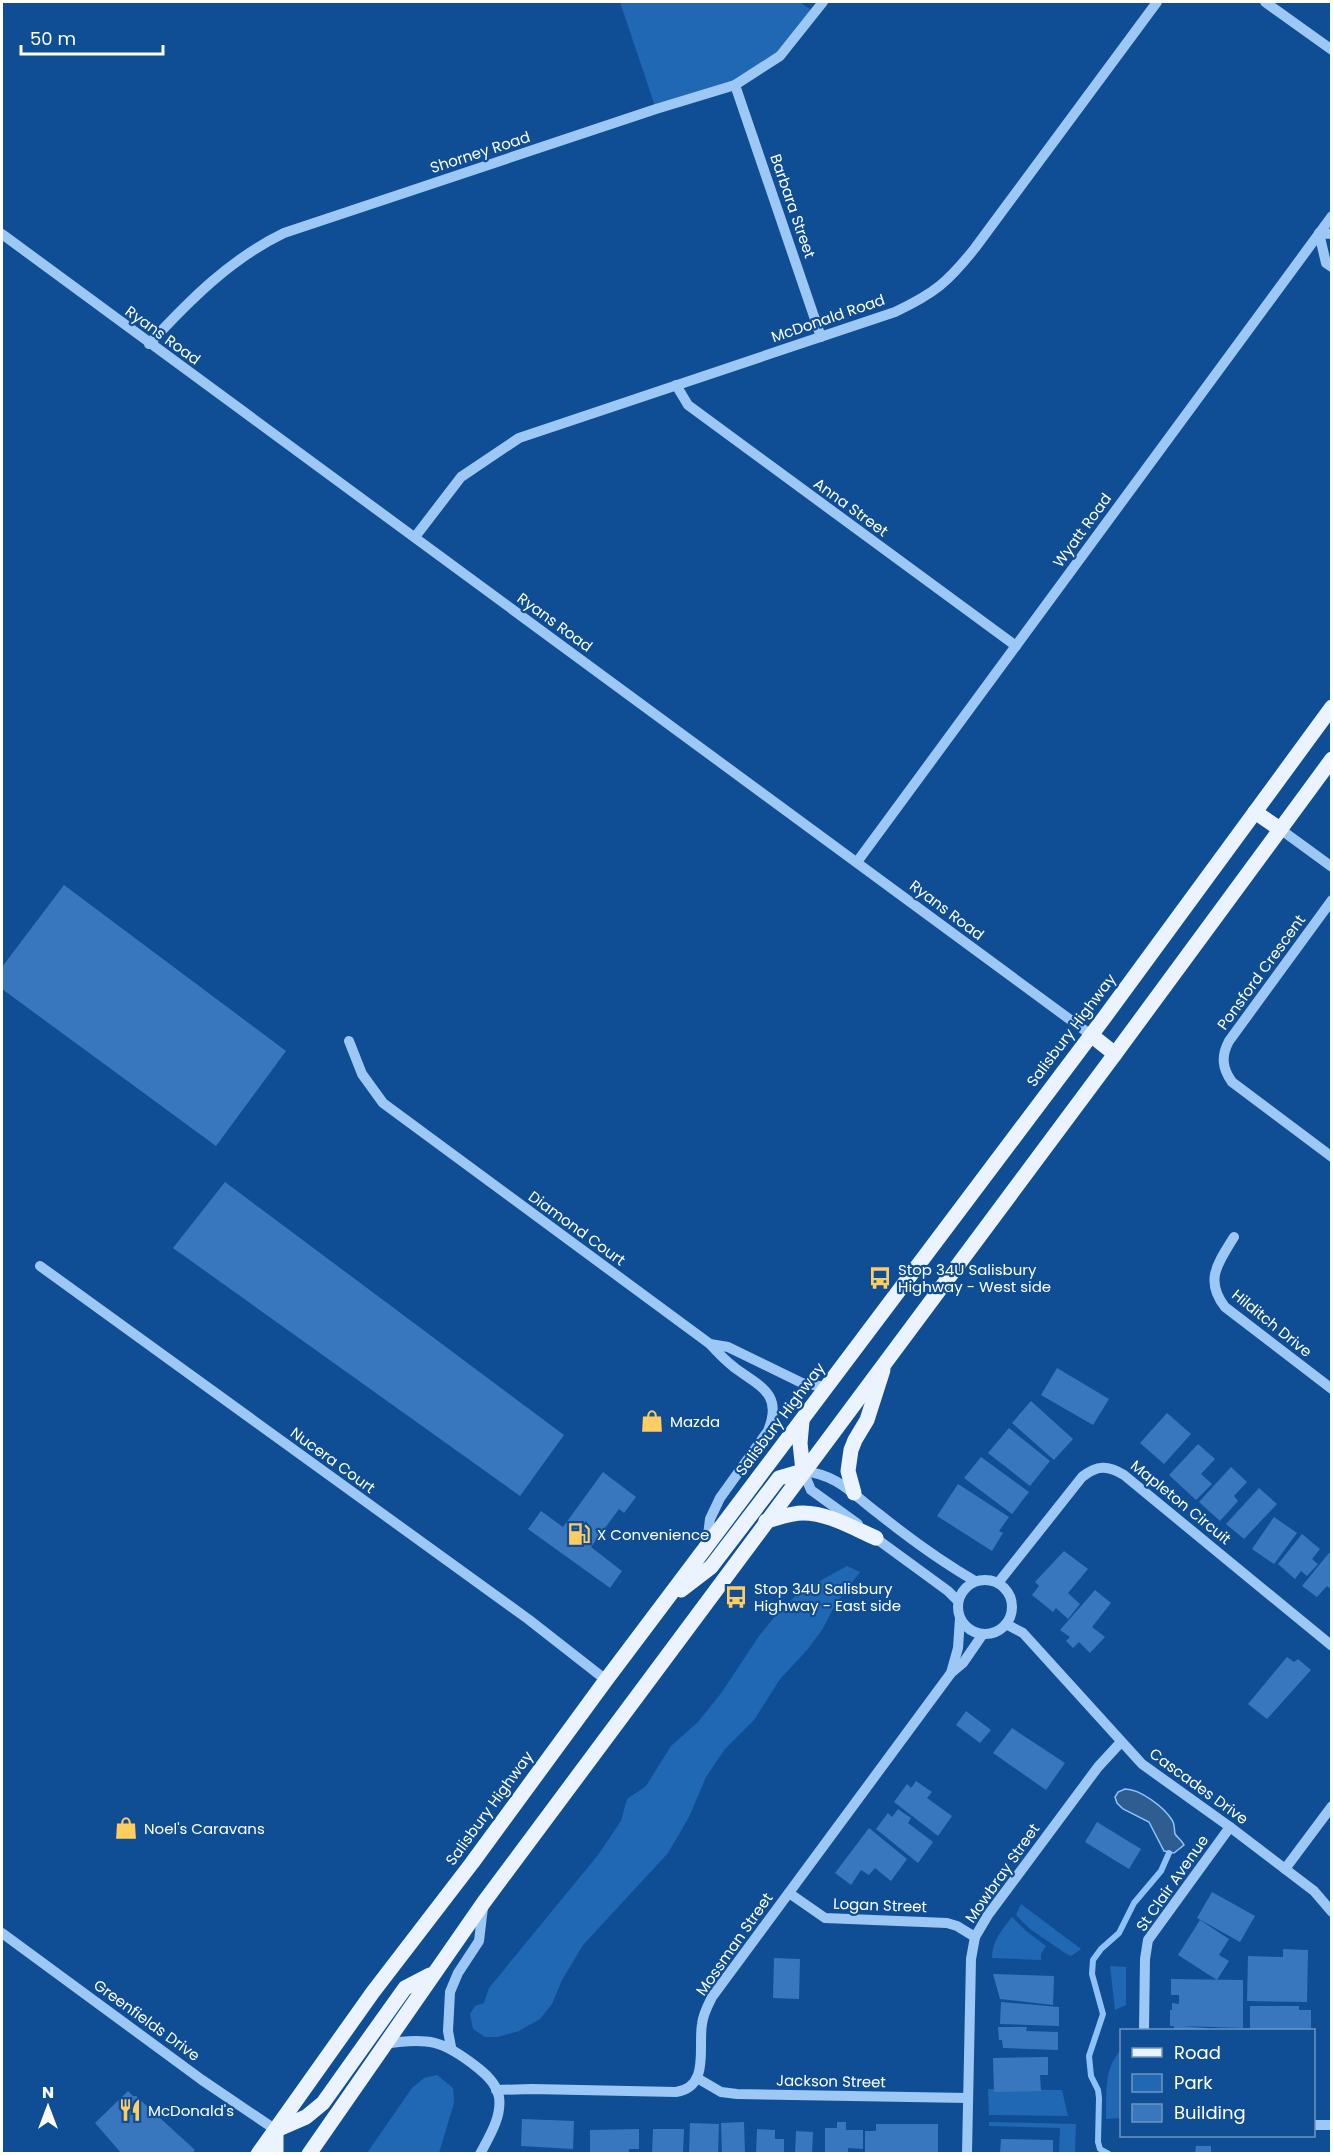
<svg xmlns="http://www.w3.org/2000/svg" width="1333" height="2155" font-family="Poppins,sans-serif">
<rect width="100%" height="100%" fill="#0f4e95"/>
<g fill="#2168b4">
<polygon points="620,2 800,2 815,13 780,56 735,85 656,109"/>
<polygon points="847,1566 860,1572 835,1605 822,1630 807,1650 780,1679 754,1720 725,1749 706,1777 689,1817 668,1853 583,1945 562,1980 552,2004 540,2019 519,2031 498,2037 485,2037 473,2029 470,2014 475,2006 484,2003 489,1988 598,1855 621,1821 627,1799 646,1786 671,1746 698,1722 722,1692 759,1636 781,1609 800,1592"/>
<polygon points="1021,1904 1081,1949 1071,1956 1068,1955 1030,1929 1016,1915"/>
<path d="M1012 1917 1026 1931 1046 1946 1041 1954V1960L992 1958C992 1941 1002 1930 1012 1917Z"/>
<polygon points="1110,1966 1126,1967 1126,2005 1115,2010"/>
<path d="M1121 2050V2118L1106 2119C1107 2094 1103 2069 1121 2050Z"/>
<polygon points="437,2075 453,2088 454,2103 439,2153 367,2153 412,2088 424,2078"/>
<polygon points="988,2089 1062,2090 1068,2116 989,2115"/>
<polygon points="989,2122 1076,2124 1075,2153 1059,2153 1060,2128 989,2126"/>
</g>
<path fill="#2f5d91" stroke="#8ec2f8" stroke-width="1.5" d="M1125 1789C1140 1789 1164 1807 1172 1820 1175 1824 1174 1829 1175 1834 1177 1837 1182 1841 1184 1845L1174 1853 1164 1851 1149 1822 1123 1809 1117 1803 1115 1797 1118 1792Z"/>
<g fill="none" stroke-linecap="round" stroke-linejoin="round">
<polyline stroke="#8ec2f8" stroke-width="6" points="1109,2154 1100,2149 1098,2142 1099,2098 1098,2090 1091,2076 1089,2056 1103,2014 1092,1974 1093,1960 1101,1949 1119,1933 1134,1903 1161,1871 1169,1853"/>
</g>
<g fill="#3877bd">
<polygon points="64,885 286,1051 216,1146 2,989 2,967"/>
<polygon points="225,1182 564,1435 520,1496 173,1248"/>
<polygon points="1057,1368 1109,1399 1093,1425 1041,1395"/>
<polygon points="1031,1401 1073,1439 1054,1460 1012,1423"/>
<polygon points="1167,1413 1191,1434 1164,1464 1140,1443"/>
<polygon points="1009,1428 1050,1461 1030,1486 988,1453"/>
<polygon points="1198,1444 1215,1459 1201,1474 1212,1484 1196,1500 1169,1475"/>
<polygon points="981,1457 1029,1492 1012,1514 964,1478"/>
<polygon points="1231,1467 1247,1482 1234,1496 1238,1501 1220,1521 1199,1502"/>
<polygon points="603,1472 636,1497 624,1513 619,1509 591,1547 622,1571 610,1588 528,1529 541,1511 563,1527"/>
<polygon points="958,1484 1009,1517 999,1531 1003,1533 992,1551 937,1516"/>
<polygon points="1259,1488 1277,1504 1244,1539 1226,1524"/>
<polygon points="1274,1517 1297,1533 1274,1564 1252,1549"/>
<polygon points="1302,1534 1320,1549 1312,1559 1318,1564 1307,1576 1301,1571 1295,1579 1278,1564"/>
<polygon points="1064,1551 1088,1569 1068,1593 1080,1604 1068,1619 1056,1608 1053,1612 1032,1595 1039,1586 1035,1582"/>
<polygon points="1329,1553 1332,1555 1332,1590 1327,1586 1317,1597 1302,1586"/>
<polygon points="1095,1590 1111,1603 1092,1627 1105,1637 1090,1653 1079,1642 1073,1648 1066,1641 1070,1637 1060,1630"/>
<polygon points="1287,1657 1294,1662 1298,1659 1311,1670 1267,1719 1248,1704"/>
<polygon points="966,1711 991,1730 980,1743 956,1725"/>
<polygon points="1012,1728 1065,1763 1046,1790 993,1753"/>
<polygon points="916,1781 932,1792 927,1798 952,1816 938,1836 894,1802 907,1784 911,1788"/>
<polygon points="898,1809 911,1818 908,1823 933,1842 918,1863 876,1829 888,1813 892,1817"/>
<polygon points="1097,1822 1141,1849 1129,1869 1085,1842"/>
<polygon points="869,1828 907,1859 891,1881 875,1868 869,1875 861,1870 851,1885 835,1873"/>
<polygon points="1212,1892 1255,1916 1240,1942 1197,1918"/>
<polygon points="1200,1920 1229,1939 1219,1955 1229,1961 1217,1980 1178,1955"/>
<polygon points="1283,1949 1308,1950 1307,2002 1247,2001 1248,1956 1283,1957"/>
<polygon points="774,1958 800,1959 799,1999 773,1998"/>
<polygon points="993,1974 1054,1976 1053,2005 1000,1999"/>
<polygon points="1171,1979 1243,1980 1243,2028 1181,2026 1206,2028 1206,2030 1174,2030 1174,2026 1170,2026 1170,2010 1172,2010 1172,2003 1179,2004 1179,1995 1171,1995"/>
<polygon points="1001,2002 1059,2007 1059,2026 1000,2024"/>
<polygon points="1250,2006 1299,2006 1299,2010 1311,2010 1311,2030 1250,2030"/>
<polygon points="998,2027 1027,2027 1026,2031 1058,2032 1058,2050 1003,2048 1002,2040 999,2040"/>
<polygon points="1048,2057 1048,2075 1040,2075 1041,2091 994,2092 993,2058"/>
<polygon points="128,2091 133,2096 136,2096 195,2150 191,2154 122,2154 95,2123"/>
<polygon points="522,2119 574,2121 573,2149 521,2146"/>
<polygon points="744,2122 745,2154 722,2154 721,2123"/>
<polygon points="837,2122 846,2122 846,2130 863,2130 863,2149 848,2148 848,2154 825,2154 825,2128 837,2128"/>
<polygon points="690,2123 719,2124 718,2154 689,2154"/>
<polygon points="876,2124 938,2124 938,2154 865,2154 865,2131 876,2131"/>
<polygon points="639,2129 639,2149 629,2149 629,2154 590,2154 590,2130"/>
<polygon points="653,2129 684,2129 683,2154 652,2154"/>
<polygon points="757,2129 775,2130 775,2139 784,2139 784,2154 756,2154"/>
<polygon points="796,2131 813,2132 812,2154 795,2154"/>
<polygon points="1001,2139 1053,2140 1053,2154 1000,2154"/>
<polygon points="1196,2146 1211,2146 1211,2154 1195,2154"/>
</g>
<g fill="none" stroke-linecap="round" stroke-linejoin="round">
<g stroke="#9dc7f4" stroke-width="10">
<polyline points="1265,2 1332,50"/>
<polyline points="735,85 821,337"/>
<polyline points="2,234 1091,1035"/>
<polyline points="1332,234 1319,233 1326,263 1332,267"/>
<path d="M149 344C189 301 230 259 284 233L656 109 735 85 780 56 823 2"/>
<polyline points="676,385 688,405 1016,646"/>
<path d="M415 537 461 477 519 438 895 312C935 293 948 282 975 248L1157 2"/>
<polyline points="1280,829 1332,867"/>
<polyline points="857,862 1332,216"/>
<path d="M1332 900 1229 1041C1221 1056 1222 1068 1232 1082L1332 1157"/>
<polyline points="349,1041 362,1074 383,1103 710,1344 728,1347 802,1383 826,1387"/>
<path d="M1234 1237C1218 1263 1204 1280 1225 1307L1332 1389"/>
<polyline points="40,1266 528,1619 606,1680"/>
<path d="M858 1524 811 1490 803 1471C839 1475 852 1494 879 1514 909 1538 942 1562 975 1581"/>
<polyline points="870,1534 948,1591 958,1601"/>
<path d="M707 1543 710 1519 720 1498 768 1431C783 1394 761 1387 735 1368 726 1361 718 1353 710 1344"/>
<circle cx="985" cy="1607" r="27"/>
<path d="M998 1583 1082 1477C1097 1465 1108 1465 1124 1475L1332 1646"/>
<polyline points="1006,1624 1023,1633 1142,1764 1230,1827 1314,1891 1332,1912"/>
<polyline points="951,1673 958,1648 960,1618"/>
<polyline points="1285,1869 1332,1806"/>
<polyline points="789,1893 825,1918 947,1923 957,1926 975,1937"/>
<polyline points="2,1933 202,2080 276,2130"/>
<polyline points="1144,2030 1145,1959 1148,1940 1230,1827"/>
<path d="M384 2044C428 2037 443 2040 478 2068 487 2075 497 2085 499 2097 502 2117 489 2137 480 2154"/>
<polyline points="451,2047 448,2031 450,1992 458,1973 479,1941 483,1907"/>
<polyline points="697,2078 721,2092 737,2094 968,2098"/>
<path d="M496 2090 532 2089 676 2092C710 2087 698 2048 702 2024 703 2014 708 2005 712 1997L951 1673 963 1663 983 1634"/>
<polyline points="1314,2125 1332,2125"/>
<polyline points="967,2154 971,1959 975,1937 988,1915 1098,1767 1121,1742"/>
</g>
<g stroke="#eaf3ff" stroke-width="15">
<polyline points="1255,812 1280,829"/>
<polyline points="1091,1035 1115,1054"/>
<polyline points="802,1421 800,1443 803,1471"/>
<polyline points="854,1493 848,1471 851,1450 855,1440 867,1420 883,1370"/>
<path d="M766 1521C778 1518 790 1513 803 1513 828 1513 853 1528 876 1538"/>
<polyline points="681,1590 711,1567 779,1478 803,1471"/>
<polyline points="276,2130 306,2117 323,2103 405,1988 430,1975"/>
<polyline points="276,2130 276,2154"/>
<polyline points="258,2154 373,1992 472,1863 606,1680 1104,1018 1332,707"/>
<polyline points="309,2154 484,1902 1115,1054 1332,759"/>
</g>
</g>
<defs>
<g id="bus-bare" transform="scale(1.8)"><path d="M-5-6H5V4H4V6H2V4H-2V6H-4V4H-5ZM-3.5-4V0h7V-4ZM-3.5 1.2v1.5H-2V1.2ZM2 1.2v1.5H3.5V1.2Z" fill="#ffcc60" stroke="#0f4e95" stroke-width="2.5" paint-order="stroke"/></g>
<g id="shop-bare" transform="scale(1.8)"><path d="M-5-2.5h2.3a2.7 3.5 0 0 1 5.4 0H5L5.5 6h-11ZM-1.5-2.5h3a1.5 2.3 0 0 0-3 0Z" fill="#ffcc60" stroke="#0f4e95" stroke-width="2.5" paint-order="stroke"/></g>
<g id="fuel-bare" transform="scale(1.8)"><path d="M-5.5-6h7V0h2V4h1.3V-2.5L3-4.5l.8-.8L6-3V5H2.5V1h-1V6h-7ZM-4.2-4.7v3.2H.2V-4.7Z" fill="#ffcc60" stroke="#0f4e95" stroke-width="2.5" paint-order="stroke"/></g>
<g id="restaurant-bare" transform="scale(1.8)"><path d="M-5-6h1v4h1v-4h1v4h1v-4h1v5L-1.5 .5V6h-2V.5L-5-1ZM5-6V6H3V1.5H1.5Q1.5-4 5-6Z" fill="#ffcc60" stroke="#0f4e95" stroke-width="2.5" paint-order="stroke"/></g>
</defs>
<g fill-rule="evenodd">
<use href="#bus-bare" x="880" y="1278"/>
<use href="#shop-bare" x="652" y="1421"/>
<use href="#fuel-bare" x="579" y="1534"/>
<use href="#bus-bare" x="736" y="1597"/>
<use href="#shop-bare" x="126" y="1828"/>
<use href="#restaurant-bare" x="130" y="2110"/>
</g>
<g text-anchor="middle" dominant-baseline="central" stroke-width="4.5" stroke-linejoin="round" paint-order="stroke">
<g font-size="15" fill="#fff" stroke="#0f4e95">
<text transform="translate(480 152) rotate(-18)">Shorney Road</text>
<text transform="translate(793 206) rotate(71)">Barbara Street</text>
<text transform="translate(828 318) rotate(-19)">McDonald Road</text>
<text transform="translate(163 335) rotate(36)">Ryans Road</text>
<text transform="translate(851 507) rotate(36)">Anna Street</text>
<text transform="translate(1082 530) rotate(-54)">Wyatt Road</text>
<text transform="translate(555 622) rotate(36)">Ryans Road</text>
<text transform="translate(947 910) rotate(37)">Ryans Road</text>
<text transform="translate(1261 972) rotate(-54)">Ponsford Crescent</text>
<text transform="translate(1071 1030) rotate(-53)">Salisbury Highway</text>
<text transform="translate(577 1228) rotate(36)">Diamond Court</text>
<text transform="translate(1272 1323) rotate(39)">Hilditch Drive</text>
<text transform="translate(780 1419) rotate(-53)">Salisbury Highway</text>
<text transform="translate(333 1460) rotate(36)">Nucera Court</text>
<text transform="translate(1181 1502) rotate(39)">Mapleton Circuit</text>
<text transform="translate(1199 1786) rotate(36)">Cascades Drive</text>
<text transform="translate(489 1808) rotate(-54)">Salisbury Highway</text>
<text transform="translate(1002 1873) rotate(-55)">Mowbray Street</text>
<text transform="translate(1172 1883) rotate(-55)">St Clair Avenue</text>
<text transform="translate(880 1905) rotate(2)">Logan Street</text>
<text transform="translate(734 1944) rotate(-55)">Mossman Street</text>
<text transform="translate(147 2020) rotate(36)">Greenfields Drive</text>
<text transform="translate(831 2081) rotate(1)">Jackson Street</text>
</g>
<g font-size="15" fill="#fff" stroke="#0f4e95" text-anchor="start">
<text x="898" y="1269">Stop 34U Salisbury<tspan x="898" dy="17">Highway - West side</tspan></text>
<text x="670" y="1421">Mazda</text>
<text x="597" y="1534">X Convenience</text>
<text x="754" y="1588">Stop 34U Salisbury<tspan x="754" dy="17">Highway - East side</tspan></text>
<text x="144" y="1828">Noel's Caravans</text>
<text x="148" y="2110">McDonald's</text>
</g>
</g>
<rect width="1333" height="2155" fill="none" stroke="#ffffff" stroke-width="6"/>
<rect x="1120" y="2029" width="195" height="108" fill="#0f4e95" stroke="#6f95bf" stroke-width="1.5"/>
<rect x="1132" y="2048" width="30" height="9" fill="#eaf3ff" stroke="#6f95bf" stroke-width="1.5"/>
<text x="1174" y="2059" font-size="18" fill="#ffffff">Road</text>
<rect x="1132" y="2074" width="30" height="18" fill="#2168b4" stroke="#6f95bf" stroke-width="1.5"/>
<text x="1174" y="2089" font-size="18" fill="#ffffff">Park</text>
<rect x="1132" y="2104" width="30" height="18" fill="#3877bd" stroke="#6f95bf" stroke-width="1.5"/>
<text x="1174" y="2119" font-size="18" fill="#ffffff">Building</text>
<g transform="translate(48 2107)" stroke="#0f4e95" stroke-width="4.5" paint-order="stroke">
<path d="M0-4.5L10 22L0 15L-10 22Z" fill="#ffffff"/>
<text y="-9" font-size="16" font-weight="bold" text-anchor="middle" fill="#ffffff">N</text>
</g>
<path d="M21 45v9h142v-9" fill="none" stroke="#ffffff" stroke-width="3"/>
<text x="30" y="45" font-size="18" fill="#ffffff" stroke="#0f4e95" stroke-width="4.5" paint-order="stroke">50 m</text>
</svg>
